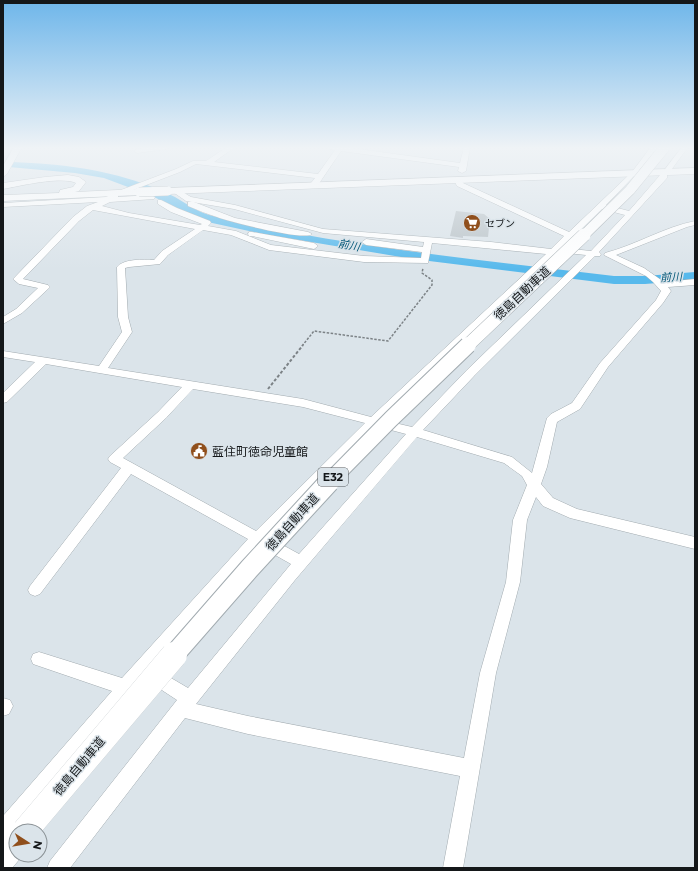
<svg xmlns="http://www.w3.org/2000/svg" width="698" height="871" font-family="Montserrat,'Noto Sans JP',sans-serif">
<rect width="100%" height="100%" fill="#dbe4ea"/>
<g fill="none" stroke-linecap="round" stroke-linejoin="round">
<path fill="#57b9ec" fill-rule="evenodd" d="M13 162C61 164 107 169 152 187 160 190 167 193 175 197 187 204 199 213 213 216 345 247 480 260 614 276H645L695 272V280L645 284H614L413 259 263 234 203 221 152 196 104 178 75 173 9 167 8 165Z"/>
</g>
<polygon fill="#bbc4c9" points="456,211 484,214 490,219 488,237 463,236 463,238 450,236"/>
<g fill="none" stroke-linecap="round" stroke-linejoin="round">
<g stroke="#a2abb0" stroke-width="1">
<g id="minor">
<polygon points="151,147 170,147 167,149 137,153 134,151 137,149"/>
<polygon points="227,147 235,147 214,162 318,174 335,150 321,147 344,147 460,163 464,147 470,147 466,171 462,173 458,171 459,167 341,151 318,185 315,185 311,183 315,178 196,164 180,172 128,192 122,192 121,190 176,169 193,161 206,161"/>
<path d="M651 147H658L636 174 606 205 629 211 661 174H667V178L599 252 601 254 600 256H595L475 375 423 430 512 457 532 473 547 418 551 414 572 403 600 363 656 300 661 291 653 282 646 276 604 255 605 253C636 245 664 227 695 221V225L687 227 616 255 644 268 664 282 695 279V285L668 287 671 291 663 303 608 367 580 409 557 422 547 467 541 484 553 498 577 509 695 537V549L570 518 543 506 536 497 527 520 520 582 496 673 463 868H443L460 776 248 734 185 718 70 868H47L50 861 177 700 148 681 146 676 10 838 3 841V816L112 691 33 664 31 659 33 654 39 652 122 678 248 539 131 474 40 594 35 596 30 594 28 590 30 586 121 468 110 462 108 459 110 456 158 412 182 387 46 364 7 402 3 403V393L35 362 3 357V351L99 366 122 332 118 317 117 267C125 258 143 260 154 260L162 251 195 229 93 210 79 221 23 279 48 285 50 287 48 289 22 313 3 324V317L16 309 38 288 19 284 13 279 15 277 73 217 87 206 98 202 3 207V203L106 197 115 193H118V197L151 195 155 197 154 199 110 202 102 206 129 213 200 225 202 224 171 212 158 204V200H161L177 208 210 221 211 223 208 226 236 231 271 245 364 256 421 258 422 252 366 245 362 242 366 239 423 247 424 242 323 233 234 209 186 201 173 192V188H176L191 197 235 205 323 229 491 242 551 249 564 236 457 186 454 180 455 178H461L463 183 569 232 632 172ZM602 209 625 215 591 251 562 248ZM203 230 231 235 269 250 364 262 428 263 432 243 546 254 371 417 303 399 108 368 132 332 128 317 125 268 129 267 160 264 168 255ZM557 252 586 255 467 370 412 427 382 420ZM193 389 303 407 365 423 256 531 123 458 166 418ZM376 426 406 434 299 554 268 537ZM417 437 504 463 522 476 527 485 513 520 506 582 480 673 464 758 248 716 196 704 295 580ZM259 546 291 564 188 688 154 668 151 669Z"/>
<polygon points="682,147 688,147 669,173 665,173 663,172"/>
<path d="M188 202H194L235 218 308 232 312 234C305 241 230 222 217 217 207 214 198 210 188 206Z"/>
<polygon points="249,232 252,232 314,243 318,246 314,249 252,236 249,236 248,234"/>
<polygon points="3,698 10,700 13,706 9,714 3,716"/>
</g>
</g>
<g stroke="#a2abb0" stroke-width="1">
<g id="major">
<polygon points="14,147 22,147 7,174 3,177 3,166"/>
<polygon points="695,168 695,174 168,194 163,191 168,188"/>
<path d="M68 175 79 177 86 182 79 191 75 192 139 189 144 192 139 195 3 201V195L59 193 60 190 73 187 76 183C61 176 20 186 3 189V183L45 177Z"/>
</g>
</g>
<g stroke="#a2abb0" stroke-width="1">
<polygon id="highway" points="16,827 25,831 16,831 16,855 23,855 13,867 3,868 3,835 6,831"/>
</g>
<polyline stroke="#7c8286" stroke-width="1.5" stroke-dasharray="2.5 1.5" stroke-linecap="butt" points="302,346 314,331 388,341 432,285 432,280 422,273 423,268"/>
<polyline stroke="#7c8286" stroke-width="2" stroke-dasharray="3 2" stroke-linecap="butt" points="268,389 303,345"/>
<use href="#minor" fill="#fff" fill-rule="evenodd"/>
<use href="#major" fill="#fff" fill-rule="evenodd"/>
<use href="#highway" fill="#fff" fill-rule="evenodd"/>
<g stroke="#a2abb0" stroke-width="10" stroke-linecap="butt">
<polyline id="major-bridge" points="139,192 168,191"/>
</g>
<g stroke="#a2abb0" stroke-width="11" stroke-linecap="butt">
<polyline id="highway-bridge-far4" points="583,236 630,190 665,147"/>
</g>
<g stroke="#a2abb0" stroke-width="14" stroke-linecap="butt">
<polyline id="highway-bridge-far3" points="467,346 584,235"/>
</g>
<g stroke="#a2abb0" stroke-width="18" stroke-linecap="butt">
<polyline id="highway-bridge-far2" points="328,483 391,419 468,345"/>
</g>
<g stroke="#a2abb0" stroke-width="22" stroke-linecap="butt">
<polyline id="highway-bridge-far1" points="173,656 249,569 329,482"/>
</g>
<g stroke="#a2abb0" stroke-width="26" stroke-linecap="butt">
<polyline id="highway-bridge" points="25,831 174,655"/>
</g>
<use href="#major-bridge" stroke="#fff" stroke-width="9"/>
<use href="#highway-bridge-far4" stroke="#fff" stroke-width="10"/>
<use href="#highway-bridge-far3" stroke="#fff" stroke-width="13"/>
<use href="#highway-bridge-far2" stroke="#fff" stroke-width="16"/>
<use href="#highway-bridge-far1" stroke="#fff" stroke-width="20"/>
<use href="#highway-bridge" stroke="#fff" stroke-width="26"/>
</g>
<linearGradient id="sky" x2="0" y2="1"><stop stop-color="#6eb6ea"/><stop offset="0.55" stop-color="#eff3f6"/><stop offset="1" stop-color="#eff3f6" stop-opacity="0"/></linearGradient>
<rect width="698" height="269" fill="url(#sky)"/>
<defs>
<g id="supermarket-disc" transform="scale(0.9)"><circle r="9.5" fill="#904f1c" stroke="#dbe4ea"/><path d="M-6-5.5h2.5l.6 2H6L4.5 2H-2.5L-4.4-4H-6ZM-1.5 3.2a1.3 1.3 0 1 0 .1 0ZM3 3.2a1.3 1.3 0 1 0 .1 0Z" fill="#fff"/></g>
<g id="civic-disc" transform="scale(0.9)"><circle r="9.5" fill="#904f1c" stroke="#dbe4ea"/><path d="M-.6-6.5H3V-4.5H.6V-3L4-1V1h2V6H-6V1h2V-1L-.6-3ZM-1.2 2.5V6h2.4V2.5Z" fill="#fff"/></g>
</defs>
<g fill-rule="evenodd">
<use href="#supermarket-disc" x="472" y="223"/>
<use href="#civic-disc" x="199" y="451"/>
</g>
<g text-anchor="middle" dominant-baseline="central" stroke-width="3" stroke-linejoin="round" paint-order="stroke">
<g font-size="10" fill="#141719" stroke="#dbe4ea" text-anchor="start">
<text x="485" y="223">セブン</text>
</g>
<g font-size="11" font-style="italic" fill="#025677" stroke="#dbe4ea">
<text transform="translate(349 245) rotate(10)">前川</text>
<text transform="translate(671 277) rotate(-3)">前川</text>
</g>
<rect fill="#dbe4ea" stroke="#505458" stroke-width="1" x="318" y="468" width="30" height="18" rx="3"/>
<g font-size="11" font-weight="bold" fill="#141719">
<text x="333" y="477">E32</text>
</g>
<g font-size="12" fill="#141719" stroke="#dbe4ea">
<text transform="translate(522 293) rotate(-43)">徳島自動車道</text>
<text transform="translate(292 522) rotate(-48)">徳島自動車道</text>
<text transform="translate(79 766) rotate(-50)">徳島自動車道</text>
</g>
<g font-size="12" fill="#141719" stroke="#dbe4ea" text-anchor="start">
<text x="212" y="451">藍住町徳命児童館</text>
</g>
</g>
<rect width="698" height="871" fill="none" stroke="#141719" stroke-width="8"/>
<g transform="translate(28 843) rotate(102)"><circle r="19" fill="#dbe4ea" stroke="#8b9296"/>
<path d="M0-3L7 15L0 10L-7 15Z" fill="#904f1c"/>
<text y="-6" font-size="11" font-weight="bold" text-anchor="middle" fill="#141719">N</text>
</g>
</svg>
